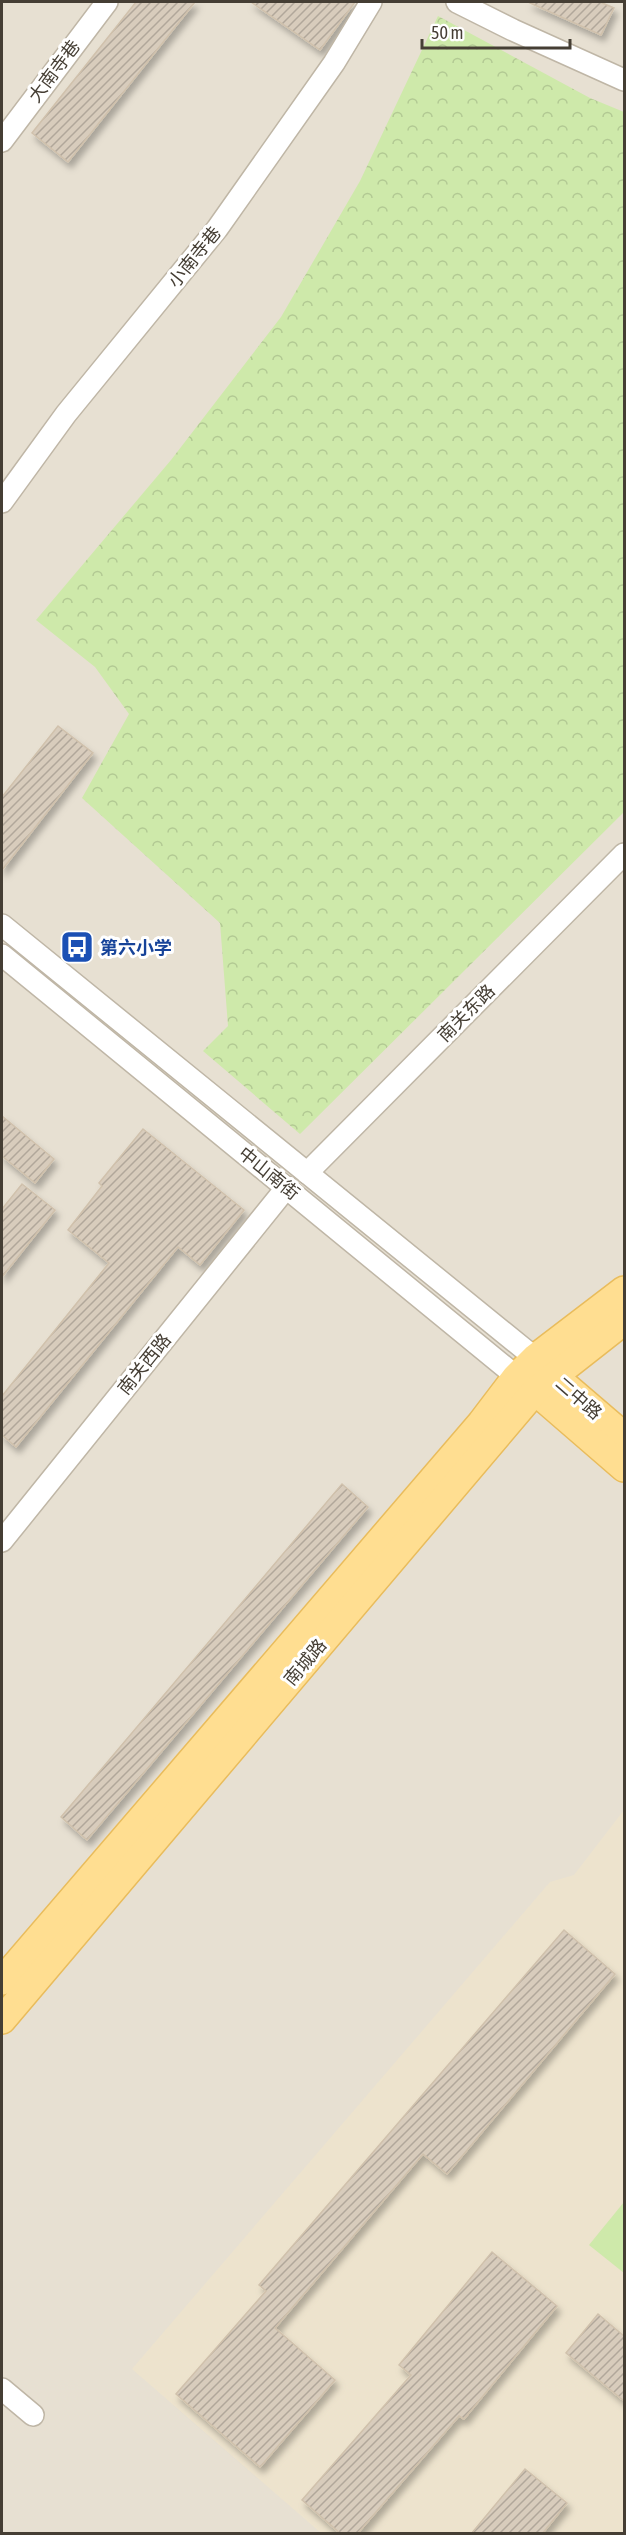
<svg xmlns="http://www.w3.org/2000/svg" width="626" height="2535" font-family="'Asap Condensed','Noto Sans SC',sans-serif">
<defs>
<pattern id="forest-crowns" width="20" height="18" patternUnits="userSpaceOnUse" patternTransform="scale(1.5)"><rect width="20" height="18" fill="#cee9aa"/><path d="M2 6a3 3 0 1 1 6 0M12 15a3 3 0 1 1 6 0" fill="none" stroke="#b2c993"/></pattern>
<pattern id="building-hatch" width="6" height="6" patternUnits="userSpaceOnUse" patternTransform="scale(1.5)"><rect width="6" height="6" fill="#d8ccbc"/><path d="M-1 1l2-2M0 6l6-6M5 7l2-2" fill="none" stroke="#b1a79a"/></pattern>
<filter id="shadow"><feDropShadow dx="3.5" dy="6" stdDeviation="3" flood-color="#0004"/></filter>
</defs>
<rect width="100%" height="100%" fill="#f3eee4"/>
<polygon fill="#e7e0d2" points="2,2 624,2 624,2533 2,2534"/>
<polygon fill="#ede3cd" points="624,1810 624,2533 321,2533 132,2369 550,1882 574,1875"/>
<polygon fill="url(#forest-crowns)" points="438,16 590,98 624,112 624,812 300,1134 203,1051 228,1026 220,923 82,798 129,714 95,667 36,620 171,460 281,317 360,181"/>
<polygon fill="#cee9aa" points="624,2202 624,2273 589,2245"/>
<g fill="url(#building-hatch)" stroke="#d0c1ac" stroke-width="1.5" filter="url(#shadow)">
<polygon points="136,2 195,2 68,162 32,133"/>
<polygon points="251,2 355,2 320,50"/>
<polygon points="528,2 600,2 614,8 601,35"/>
<polygon points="58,726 93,753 2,870 2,797"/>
<polygon points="2,1116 54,1159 35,1183 2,1156"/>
<polygon points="143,1129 244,1210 200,1265 178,1247 16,1447 2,1435 2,1396 109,1263 68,1230 102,1186 99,1183"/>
<polygon points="22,1184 55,1210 2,1277 2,1209"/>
<polygon points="342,1484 368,1507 87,1840 61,1817"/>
<polygon points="564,1930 615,1974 447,2174 423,2154 275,2328 335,2380 260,2467 176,2394 266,2291 259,2285"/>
<polygon points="492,2252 557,2306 464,2419 459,2416 357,2534 341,2534 302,2500 411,2375 399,2365"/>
<polygon points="598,2314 624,2336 624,2401 566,2353"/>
<polygon points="525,2469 567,2503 542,2534 471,2534"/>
</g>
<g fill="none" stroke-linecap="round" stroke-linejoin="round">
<g stroke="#bfb6a6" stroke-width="24">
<g id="minor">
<polyline points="457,2 513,30 624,80"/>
<polyline points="2,141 107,2"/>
<polyline points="2,502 66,414 217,229 334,63 371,2"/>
<polyline points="2,925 535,1358"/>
<polyline points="2,955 528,1386"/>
<polyline points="307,1173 624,854"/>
<polyline points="2,1541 287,1187"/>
<polyline points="2,2389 33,2415"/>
</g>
</g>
<g stroke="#e9bc5c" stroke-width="30">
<g id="major">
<polyline points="541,1365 624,1436"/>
<polyline points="535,1391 624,1468"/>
<polyline points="2,1981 481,1423 516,1377 535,1358 624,1290"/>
<polyline points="2,2020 535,1391 624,1321"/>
</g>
</g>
<use href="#minor" stroke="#fff" stroke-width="21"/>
<use href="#major" stroke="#ffde91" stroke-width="27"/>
</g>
<defs>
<g id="bus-square" transform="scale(1.725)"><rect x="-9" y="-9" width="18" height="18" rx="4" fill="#1a4fb4" stroke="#fff"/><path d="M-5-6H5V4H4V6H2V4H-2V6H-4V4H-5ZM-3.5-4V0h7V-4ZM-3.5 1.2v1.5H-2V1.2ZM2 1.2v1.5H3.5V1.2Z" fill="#fff"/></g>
</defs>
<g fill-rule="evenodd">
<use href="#bus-square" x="77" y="947"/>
</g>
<g text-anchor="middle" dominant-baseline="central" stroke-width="6" stroke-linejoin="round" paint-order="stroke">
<g font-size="18" fill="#453e34" stroke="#fff">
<text transform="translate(54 71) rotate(-53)">大南寺巷</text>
<text transform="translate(194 257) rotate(-51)">小南寺巷</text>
<text transform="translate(466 1013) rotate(-45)">南关东路</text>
<text transform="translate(269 1173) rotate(39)">中山南街</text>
<text transform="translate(144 1364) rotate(-51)">南关西路</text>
<text transform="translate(579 1398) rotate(41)">二中路</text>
<text transform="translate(305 1662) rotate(-50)">南城路</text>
</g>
<g font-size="18" font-weight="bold" fill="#164399" stroke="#fff" text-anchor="start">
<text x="100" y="947">第六小学</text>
</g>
</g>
<rect width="626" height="2535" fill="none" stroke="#453e34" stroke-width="6"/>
<path d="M422 39v9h148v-9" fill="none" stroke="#453e34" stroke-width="3"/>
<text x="431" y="39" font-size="18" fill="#453e34" stroke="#ffffff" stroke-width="4.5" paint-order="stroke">50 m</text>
</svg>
